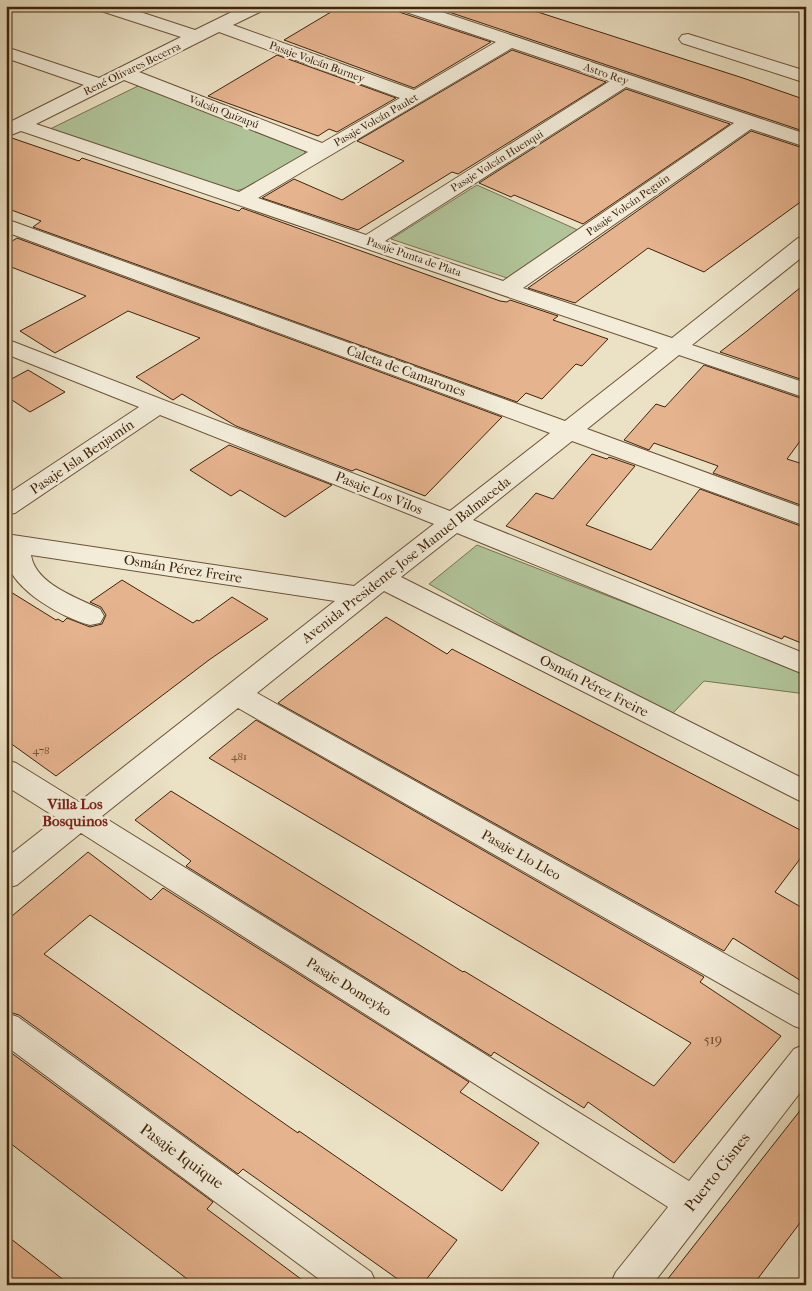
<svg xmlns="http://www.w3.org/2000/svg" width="812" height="1291" font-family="'IM FELL French Canon',serif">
<rect width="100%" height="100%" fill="#ebe1c4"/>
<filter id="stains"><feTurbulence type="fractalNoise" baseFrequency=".004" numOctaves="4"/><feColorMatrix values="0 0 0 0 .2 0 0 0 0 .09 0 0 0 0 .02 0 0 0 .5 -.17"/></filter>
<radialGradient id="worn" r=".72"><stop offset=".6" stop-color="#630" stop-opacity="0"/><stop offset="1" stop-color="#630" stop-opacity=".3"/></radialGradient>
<g fill="#b1c499" stroke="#787451">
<polygon points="140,85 304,149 305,154 243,189 231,192 46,131"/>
<polygon points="477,185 580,231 513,280 391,239"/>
<polygon points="477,545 806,673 806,694 704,681 671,715 545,650 429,584"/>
</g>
<g fill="#e5b38e" stroke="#402409">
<polygon points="341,6 395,6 399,12 491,42 414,88 284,40"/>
<polygon points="431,6 519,6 743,78 806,100 806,132"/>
<polygon points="512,50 606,82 458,174 452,172 358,230 262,198 294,179 342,200 404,161 357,141"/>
<polygon points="277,55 396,98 337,132 329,129 318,136 208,96"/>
<polygon points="626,89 730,124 583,224 514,195 511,197 479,183"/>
<polygon points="751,131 806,149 806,198 704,272 648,248 575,303 528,288"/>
<polygon points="6,136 79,161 82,158 239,211 242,208 500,301 507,302 510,300 558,316 553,320 608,339 582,366 576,364 542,399 526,393 517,402 33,227 41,221 6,208"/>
<polygon points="17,238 502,417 425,496 356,469 352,471 236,426 182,394 173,400 136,377 200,338 128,311 55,353 20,331 86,296 6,265 6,245"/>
<polygon points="806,283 806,381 720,352 747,331"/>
<polygon points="704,365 806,400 806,433 787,459 806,465 806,507 713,473 718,466 654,443 649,450 624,440 656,404 665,407"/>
<polygon points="28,370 65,392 30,412 6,396 6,382"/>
<polygon points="229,445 332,485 285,517 240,490 231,496 190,470"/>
<polygon points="592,454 607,459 609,457 635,466 586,525 651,550 700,489 806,528 806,645 784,636 782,639 707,609 506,526 536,493 553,499"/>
<polygon points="122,580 193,623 197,620 199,621 232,597 268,619 209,660 56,776 6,740 6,589 56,620 58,619 63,622 67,618 90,627 102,624 106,615 101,607 90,602"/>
<polygon points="386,617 447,654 452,649 806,833 806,851 775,892 806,910 806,984 733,938 724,951 278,703"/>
<polygon points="256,720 704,977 700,982 781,1036 674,1163 588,1102 584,1108 494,1052 491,1056 186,866 191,861 135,820 171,791 463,972 464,971 654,1086 691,1043 209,758"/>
<polygon points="88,852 151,900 163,888 469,1082 460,1092 539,1143 502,1191 90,915 44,954 252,1101 298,1133 299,1131 457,1240 422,1285 406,1285 243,1169 238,1174 19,1015 6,1011 6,921"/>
<polygon points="6,1049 213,1202 207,1209 309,1285 195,1285 6,1140"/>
<polygon points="806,1103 806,1215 753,1285 663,1285"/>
<polygon points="6,1235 70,1285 6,1285"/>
</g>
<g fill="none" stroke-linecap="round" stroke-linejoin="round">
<g stroke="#6b5338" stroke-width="2">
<g id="minor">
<path d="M95 6H122L195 30 244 6H267L264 10 233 25 414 90 496 42 400 10 397 6H424L806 134V147L751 129 523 288 672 338 798 238 806 237V254L692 345 806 383V398L679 355 587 429 806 509V526L572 441 473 520 806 654V675L457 533 401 577 806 780V804L384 591 257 693 806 999V1030L794 1026 238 708 102 816 689 1181 794 1049 806 1044V1085L652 1285H610L616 1272 668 1207 81 833 17 885 6 888V858L57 818 6 786V760L16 763 79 802 335 601 31 555C35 584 78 598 100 609L104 616 100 623 90 625C63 618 14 591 7 562 5 553 6 543 6 534L354 586 434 524 160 415 15 513 6 515V495L139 407 6 354V339L450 511 550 433 6 232V219L565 421 658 348 21 131 11 135 6 134V124L84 85 6 58V47L99 78 181 37 98 10ZM219 32 400 98 322 143 139 72ZM512 48 610 81 366 235 258 198ZM124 80 308 152 239 192 36 124ZM626 87 734 123 503 281 385 241Z"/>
<polygon points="688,34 806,71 806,83 682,43 679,39 682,35"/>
<polygon points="6,1013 18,1017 371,1272 377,1285 327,1285 6,1046"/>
</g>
</g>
<use href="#minor" fill="#f2ecd9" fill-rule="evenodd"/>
</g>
<g text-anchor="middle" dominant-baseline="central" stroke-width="5" stroke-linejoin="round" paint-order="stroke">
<g font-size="11" fill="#402409" stroke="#f2ecd9">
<text transform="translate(317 62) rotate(20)">Pasaje Volcán Burney</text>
<text transform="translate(132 69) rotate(-26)">René Olivares Becerra</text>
<text transform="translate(606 74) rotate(19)">Astro Rey</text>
<text transform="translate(224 112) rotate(21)">Volcán Quizapú</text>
<text transform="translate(376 120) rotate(-30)">Pasaje Volcán Paulet</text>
<text transform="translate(497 161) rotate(-32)">Pasaje Volcán Huenqui</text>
<text transform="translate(628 205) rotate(-35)">Pasaje Volcán Peguin</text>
<text transform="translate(414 257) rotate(19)">Pasaje Punta de Plata</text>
</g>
<g font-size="11" fill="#69482a">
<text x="41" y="750">478</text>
<text x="239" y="756">481</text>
</g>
<g font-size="14" fill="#402409" stroke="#f2ecd9">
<text transform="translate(406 371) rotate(20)">Caleta de Camarones</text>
<text transform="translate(82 457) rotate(-34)">Pasaje Isla Benjamín</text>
<text transform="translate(379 493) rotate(22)">Pasaje Los Vilos</text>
<text transform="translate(406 560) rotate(-38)">Avenida Presidente Jose Manuel Balmaceda</text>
<text transform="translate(183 569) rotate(9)">Osmán Pérez Freire</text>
<text transform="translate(594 686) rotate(27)">Osmán Pérez Freire</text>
<text transform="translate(521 855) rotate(29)">Pasaje Llo Lleo</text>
<text transform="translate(349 987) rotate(32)">Pasaje Domeyko</text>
</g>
<g font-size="14" fill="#69482a">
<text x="713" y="1039">519</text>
</g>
<g font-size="15" font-weight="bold" fill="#7a1f14" stroke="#f2ecd9">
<text x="75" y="804">Villa Los<tspan x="75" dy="17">Bosquinos</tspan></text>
</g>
<g font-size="16" fill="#402409" stroke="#f2ecd9">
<text transform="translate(182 1156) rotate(36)">Pasaje Iquique</text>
<text transform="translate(717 1172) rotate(-52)">Puerto Cisnes</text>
</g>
</g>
<rect width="812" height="1291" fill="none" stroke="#ebe1c4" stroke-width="25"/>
<rect x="8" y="8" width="797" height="1276" fill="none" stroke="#402409" stroke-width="2.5"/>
<rect x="12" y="12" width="787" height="1266" fill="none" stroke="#402409"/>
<rect width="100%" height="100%" filter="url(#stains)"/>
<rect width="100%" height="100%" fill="url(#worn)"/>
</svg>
